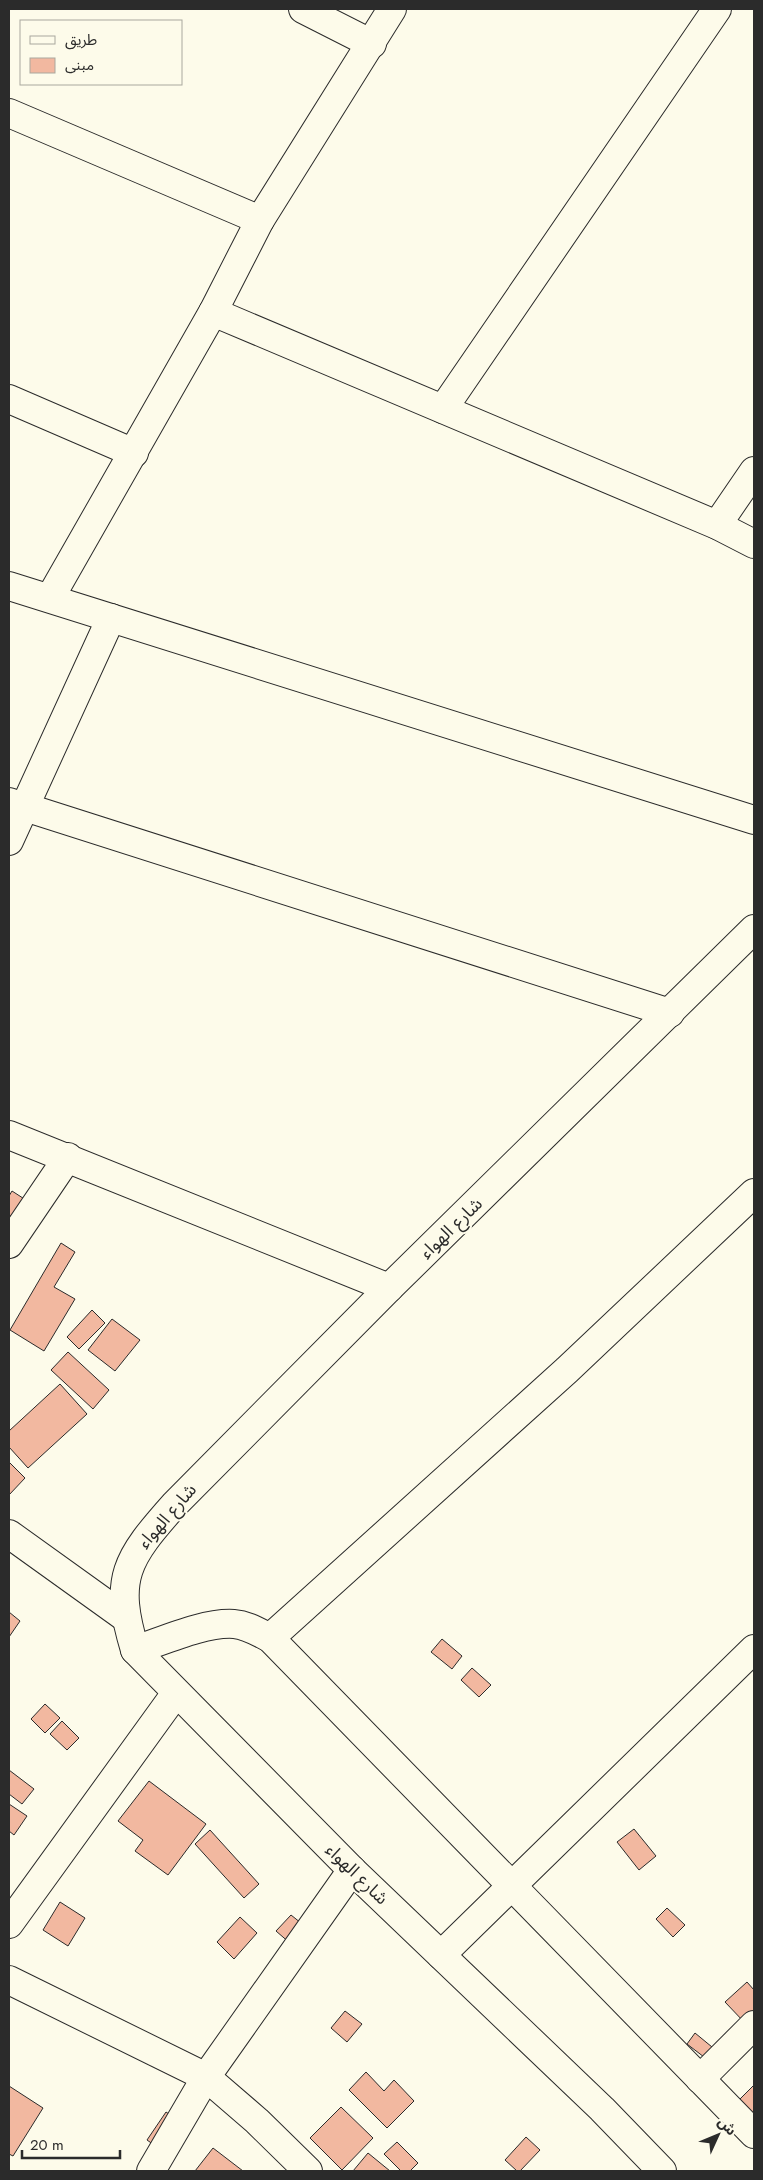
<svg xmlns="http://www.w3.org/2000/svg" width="763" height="2180" font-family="Jost,'Noto Sans Arabic',sans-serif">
<rect width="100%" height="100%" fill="#fdfbea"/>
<g fill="#f2b8a0" stroke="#2b2b2b">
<polygon points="12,1191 29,1202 17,1220 9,1215 9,1196"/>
<polygon points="61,1243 75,1252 54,1287 75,1299 44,1351 10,1330"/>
<polygon points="92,1310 105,1323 79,1349 67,1337"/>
<polygon points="112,1319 140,1340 115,1371 88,1350"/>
<polygon points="68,1352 109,1390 93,1409 51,1370"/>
<polygon points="60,1384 87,1414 28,1468 9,1447 9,1431"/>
<polygon points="9,1462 25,1478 9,1495"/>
<polygon points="9,1612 20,1621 9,1637"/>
<polygon points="442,1639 462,1656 452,1669 431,1652"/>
<polygon points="472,1668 491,1685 479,1697 461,1680"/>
<polygon points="45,1704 60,1718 45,1733 31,1719"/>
<polygon points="62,1721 79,1738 67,1750 50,1734"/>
<polygon points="9,1770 34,1789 22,1804 9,1794"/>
<polygon points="149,1781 206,1824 168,1875 135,1851 143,1840 118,1821"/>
<polygon points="9,1804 27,1816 14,1835 9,1831"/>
<polygon points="634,1829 656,1856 639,1870 617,1842"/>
<polygon points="210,1830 259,1884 244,1898 195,1844"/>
<polygon points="60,1902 85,1918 68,1946 43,1930"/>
<polygon points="667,1908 685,1925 673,1937 656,1919"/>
<polygon points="291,1915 306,1927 291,1944 276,1931"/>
<polygon points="240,1917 257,1933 234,1959 217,1942"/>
<polygon points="747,1982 754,1990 754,2014 745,2023 725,2002"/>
<polygon points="345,2011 362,2024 347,2042 331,2028"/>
<polygon points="695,2033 712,2047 704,2057 687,2044"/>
<polygon points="366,2072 384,2091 394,2080 414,2101 387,2128 349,2090"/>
<polygon points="9,2086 43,2108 13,2156 9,2154"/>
<polygon points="753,2086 754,2088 754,2117 738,2101"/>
<polygon points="341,2107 373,2138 342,2170 310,2138"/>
<polygon points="166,2112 182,2123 164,2152 147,2140"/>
<polygon points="526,2137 540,2150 520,2171 517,2171 505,2160"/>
<polygon points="397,2142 418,2163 410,2171 401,2171 384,2154"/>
<polygon points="213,2148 243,2171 195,2171"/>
<polygon points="368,2153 390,2171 353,2171"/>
</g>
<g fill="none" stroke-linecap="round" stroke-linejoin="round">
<g stroke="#2b2b2b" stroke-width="30">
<g id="street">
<polyline points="303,9 372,44"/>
<polyline points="9,113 260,220"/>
<polyline points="213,312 717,525 754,544"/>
<polyline points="9,399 134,453"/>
<polyline points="443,409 717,9"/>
<polyline points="717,525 754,471"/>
<polyline points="9,586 754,820"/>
<polyline points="50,598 213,312 260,220 392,9"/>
<polyline points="9,802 670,1013"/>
<polyline points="9,841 111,618"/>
<polyline points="9,1135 389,1288"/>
<polyline points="9,1244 68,1157"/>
<polyline points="9,1534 126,1618"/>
<polyline points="270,1638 567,1370 754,1193"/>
<path d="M135 1650C163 1641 204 1622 234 1624 247 1625 258 1632 270 1638L754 2134"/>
<polyline points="9,1924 176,1693"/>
<polyline points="441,1955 754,1649"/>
<polyline points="9,1980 206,2077 257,2121 308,2171"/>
<polyline points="700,2079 754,2025"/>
<polyline points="151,2171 206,2077 352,1870"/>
</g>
</g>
<g stroke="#2b2b2b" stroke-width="30">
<path id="secondary" d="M662 2171 602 2109 352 1870 135 1650C113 1578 126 1559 175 1504L389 1288 754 929"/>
</g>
<use href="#street" stroke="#fdfbea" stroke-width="28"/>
<use href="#secondary" stroke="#fdfbea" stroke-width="28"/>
</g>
<g text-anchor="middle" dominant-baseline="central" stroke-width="4" stroke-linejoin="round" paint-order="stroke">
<g font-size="18" fill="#2b2b2b" stroke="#fdfbea">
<text transform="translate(451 1228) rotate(-44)">شارع الهواء</text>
<text transform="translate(167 1516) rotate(-49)">شارع الهواء</text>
<text transform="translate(357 1874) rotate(44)">شارع الهواء</text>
</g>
</g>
<rect width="763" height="2180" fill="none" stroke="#2b2b2b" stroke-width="20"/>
<rect x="20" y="20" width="162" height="65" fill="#fdfbea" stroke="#a9a89e"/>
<rect x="30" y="36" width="25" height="8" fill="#fdfbea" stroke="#a9a89e"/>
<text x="65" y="45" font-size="15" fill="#2b2b2b">طريق</text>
<rect x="30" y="58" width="25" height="15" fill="#f2b8a0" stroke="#a9a89e"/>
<text x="65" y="70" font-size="15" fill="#2b2b2b">مبنى</text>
<g transform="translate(718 2135) rotate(46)" stroke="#fdfbea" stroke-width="4" paint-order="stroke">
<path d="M0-4L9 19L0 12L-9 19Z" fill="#2b2b2b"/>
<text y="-8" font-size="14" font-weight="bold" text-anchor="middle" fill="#2b2b2b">ش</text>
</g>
<path d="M22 2150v8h98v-8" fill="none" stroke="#2b2b2b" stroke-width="2.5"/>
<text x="30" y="2150" font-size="15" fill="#2b2b2b" stroke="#fdfbea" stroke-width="4" paint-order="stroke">20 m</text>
</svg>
